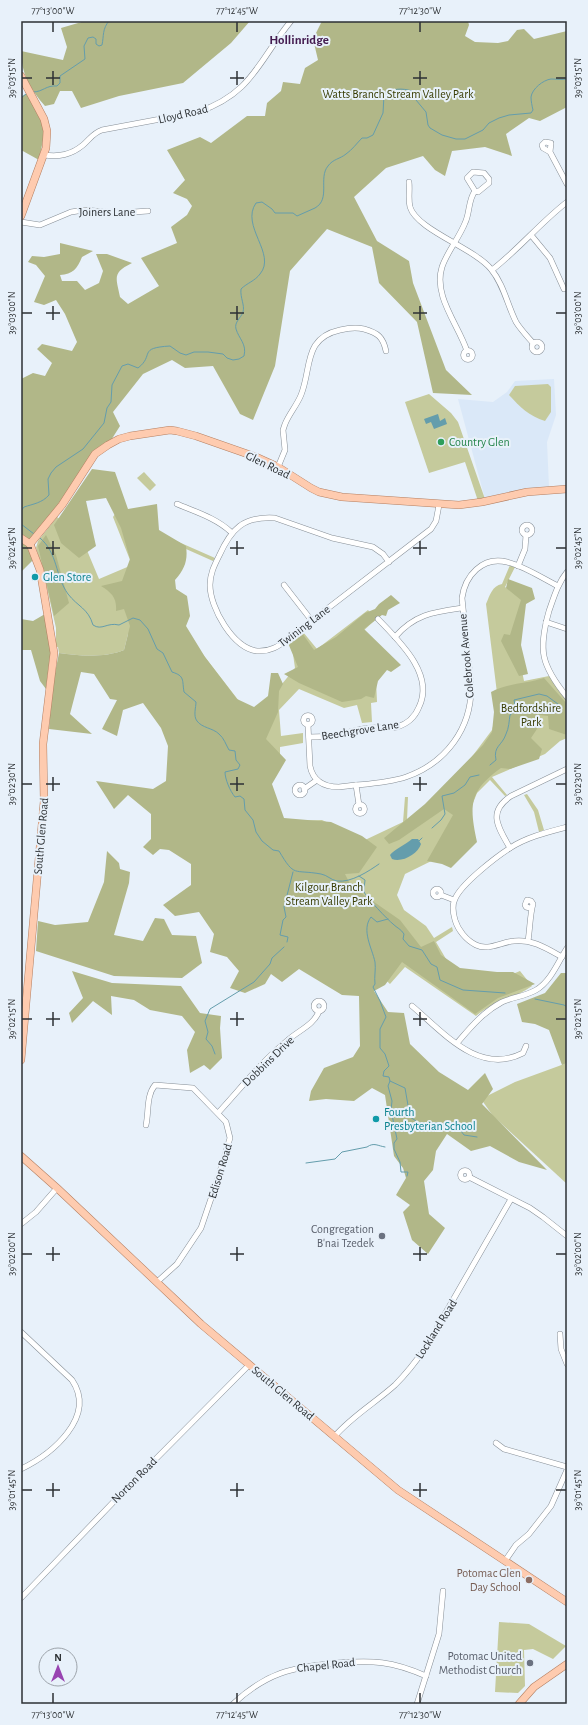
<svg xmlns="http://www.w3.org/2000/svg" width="588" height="1725" font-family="'Alegreya Sans',sans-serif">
<rect width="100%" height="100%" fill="#e8f1fa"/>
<polygon fill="#dae8f8" points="554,379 556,415 547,442 549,487 518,490 485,499 458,399 493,402 507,392 515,381"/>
<g fill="#c5ca9c">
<path d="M548 384 551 387V412L545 421C529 416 520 407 509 395L515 386Z"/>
<polygon points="429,394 451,413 458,422 485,499 478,501 465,462 429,473 405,402"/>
<polygon points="144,472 156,485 150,491 137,478"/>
<path d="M115 514 215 558 213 561 186 549 175 576 174 607 198 648 249 714 273 695 295 668 291 640 303 632 317 649 368 610 373 616 371 618 374 621 360 634 376 680 377 702 371 703 372 722 362 723 357 705 344 708 299 689 279 710 281 736 303 733V743L280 747V760L267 775 268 801 285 821 322 820 365 840 403 822 405 797H408L407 820 414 817 471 758 492 730 497 711V693L486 604C490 595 492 586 502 584L510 565 515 567 505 587 524 599 518 651 524 681 549 676 567 699V738L560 741 545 754 492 777 507 795 505 796 490 780 477 793 467 818 474 840 405 874 397 895 404 910 426 926 434 938 452 927 453 931 436 942 456 976H508L520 971 532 986C513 1000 496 999 476 1016L405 967 390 984 366 962 178 747 128 634 124 650C104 658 80 656 59 653L58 647H56V628L43 570 36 548 38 541 57 517 81 536 99 579 132 565 113 517Z"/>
<polygon points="527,794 538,810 544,830 539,832 534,812 524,795"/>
<polygon points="567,1063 567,1184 493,1116 481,1099 515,1082"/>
<polygon points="499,1622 529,1624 566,1646 553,1659 533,1649 524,1650 525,1686 518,1693 495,1692"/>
</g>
<g fill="#b1b788">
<path d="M85 21H250L231 43 183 83 119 96 81 108 72 91H60L54 104 45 106C30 89 21 73 21 51L63 60 67 47 61 28Z"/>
<path d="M322 21H468L469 25 465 36 475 42 498 43 508 41 517 30 524 29 534 39 567 31V107L540 121 529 118 506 134 512 156 485 147 452 151 445 176 435 170 423 156 386 168 354 197 377 241 409 261 413 283 446 370 472 395 433 393 417 322 379 283 372 247 327 229 290 271 275 366 253 420 240 414 213 366 185 368 172 360 143 374 113 412 120 426 108 445 95 454 30 544 35 558 21 572V379L33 373 45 376 52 363 37 349 42 344 72 351 77 342 65 314 56 300 44 305 34 302 45 276 36 265 28 262 32 256 44 257 60 254V243L93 251 82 257C77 269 73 274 60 275L62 281H77L85 290 99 283 103 271 96 254H107L132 263C112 273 116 277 120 297L128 304 159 286 141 258 177 243 171 227 187 215 192 206 187 199 173 193 185 180 167 150 200 137 211 143 247 116H265L267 103 281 91 283 82 300 84 305 68 318 60 313 39Z"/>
<polygon points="29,92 46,125 39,160 21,150 21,97"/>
<path d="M92 469 115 472 128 509 157 504 159 530 186 546C188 560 185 569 175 580L176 589 187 596 190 616 186 626 205 657 237 699 254 707 268 696 271 673H278L283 684 279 691 278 712 266 739 286 760 272 784 284 818 331 822 362 836 377 847 359 873 345 874 351 886 400 920 421 947 434 941 441 955 460 968 497 972H513L535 984 498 998 475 1014 402 962 385 985 374 991 388 1012 404 1013 410 1044 439 1072 468 1090 485 1073 493 1089 482 1104 547 1170 519 1162 490 1146 471 1151 447 1134 436 1151 433 1170 424 1181 429 1214 445 1228 428 1254 412 1240 403 1212 410 1205 396 1195 406 1178 403 1168 394 1156 385 1095 372 1088 354 1101 326 1099 309 1101 311 1091 324 1068 353 1057 360 1046 359 996 342 995 299 969 282 982 271 974 265 984 245 993 230 988 239 971 227 957 210 952 214 934 199 912 175 916 163 905 191 885V864L169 850 160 849 153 855 143 847 151 839V814L128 795 114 809 96 781 153 789 166 781 168 746 161 728 143 703 123 710 117 736 102 729 117 700 110 699 94 674 81 672 70 714 92 734 49 729 52 688 59 653C80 656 104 658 124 650L130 626 124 609 116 611C117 598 112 593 101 586L122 581 130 559 121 528 106 498 86 501 96 546 79 558 61 543 54 525Z"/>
<polygon points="46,535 56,555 69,603 54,616 38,546"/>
<polygon points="508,579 532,588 535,599 526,604 521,645 528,674 519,676 501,641 504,634 510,635 521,600 506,588"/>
<polygon points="391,595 400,603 388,610 386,616 382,615 364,629 401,665 391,672 387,670 378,681 374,698 366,696 361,699 342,702 299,683 284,674 298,667 288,643 302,633 314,650 336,637 365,613 375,609 379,604"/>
<polygon points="45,614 51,649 46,689 40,681 31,650 21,650 21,619 33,621"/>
<path d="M544 678 567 704V735L549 729 548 716 540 715 537 729 531 738 542 749 539 759 510 769 501 768C469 791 469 805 477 842L451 868 442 864 427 861 453 815 444 809 399 840 389 844 384 838 425 804 483 745 492 732 494 712 491 692C507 683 526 684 544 678Z"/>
<polygon points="107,851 119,863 120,869 130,872 129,883 114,935 143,941 155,918 164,919 172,935 196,936 202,963 182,978 114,976 36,951 38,921 55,925 88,922 104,882"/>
<polygon points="72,971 112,983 181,986 200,1013 221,1016 220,1028 222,1058 210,1070 204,1065 190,1073 187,1050 195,1032 182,1016 150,1010 134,1000 111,996 112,1015 93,1001 72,1023 69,1013 83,998"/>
<polygon points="561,973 567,973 567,1063 562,1065 549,1030 535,1024 522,1022 517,1004 545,993"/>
</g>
<g fill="#649dac">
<polygon points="438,414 440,421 445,418 447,424 434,429 431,422 426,424 424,419"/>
<path d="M412 839H418L421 844C418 854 402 863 392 859L390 855C394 850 406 844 412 839Z"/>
</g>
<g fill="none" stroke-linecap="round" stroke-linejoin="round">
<g stroke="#649dac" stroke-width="1">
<path d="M33 92C43 92 46 85 57 86L60 83V76L85 59 84 46 88 38 93 37 96 39V44L99 46 102 45C104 36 102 29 109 21"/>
<polyline points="21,98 26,94"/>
<path d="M21 511 24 507C33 504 42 503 49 495L48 479 51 473 56 467 83 449 104 423 107 408 111 402 112 385 122 366 128 364 138 368C155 355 137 348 170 346L180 353 186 355 194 352H208L223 354 227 358 233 360 239 359 244 356C247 344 239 339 236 329 234 322 241 318 243 312 245 305 240 298 241 289 247 283 255 281 260 274 277 254 240 226 256 203L262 202 272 209 275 213H293L297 216C303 213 309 211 315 208 331 199 318 178 328 166 333 159 340 159 346 154 352 150 357 143 362 138H367L373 135 383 113 384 95C392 88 402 88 412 91L416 100 426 112 428 125 430 128 442 135 456 139H465L483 130 489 123 499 118 509 115 531 113 533 110C532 106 531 101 531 97 532 89 543 80 551 79 556 79 562 80 567 79"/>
<polyline points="21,524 34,534"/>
<path d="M40 538C58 553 55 576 68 594 78 607 88 608 93 625 102 631 107 622 119 625L133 618 140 620 148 629 157 649 163 653 172 672C185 676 182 680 184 692L196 702C196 707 193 716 197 721 202 728 213 728 219 734 224 738 226 745 229 750L235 751 236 760 240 765 238 769 225 772C225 779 230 791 235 797L240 796 244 799 245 810 253 820 256 832 262 841 273 850 279 851C295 878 293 869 321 874 327 875 331 880 337 881 351 883 369 871 379 864"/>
<path d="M490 765 496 760C493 746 502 746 506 734 509 728 509 721 510 715L516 710 514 700 539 694 547 696 562 707"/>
<polyline points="432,828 441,820 445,814 442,796 454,793 465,785 470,777 479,775"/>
<polyline points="419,841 422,838"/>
<path d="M359 876 365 880C365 884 363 888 364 892 366 897 388 920 393 924 397 928 401 929 404 934L403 939 409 946 422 950 431 964 437 967 440 980 463 990 505 993"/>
<path d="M388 919 377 922 371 917C361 930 372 948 375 962 376 969 374 977 375 984L373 987 380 1001 386 1017 380 1029V1048L385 1054 389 1066 384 1071 383 1076 389 1077 390 1081 388 1086 392 1101 391 1110 397 1139 394 1143V1149L400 1162 401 1172H408L407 1176"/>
<polyline points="287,942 288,937 280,935 283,920 286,917 284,907 293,872"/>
<polyline points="535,999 564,1005 567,1007"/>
<polyline points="215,1054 212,1046 206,1039 208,1032 205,1021 210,1009 254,982 270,964 272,958 284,947"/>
<polyline points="390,1081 405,1088 410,1117 419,1123 438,1123 458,1127 464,1135 477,1137"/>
<path d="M306 1163 335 1159 342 1152 367 1147C374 1142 378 1146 385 1147"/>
</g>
<g stroke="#868e96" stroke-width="6">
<g id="minor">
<polyline points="550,152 551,143 545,142 542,145 543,148 550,152 567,184"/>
<path d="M44 155C59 157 71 155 83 145 90 139 93 133 102 130L198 112C253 93 258 61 291 21"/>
<polygon points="473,172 484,173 489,179 489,183 478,192 475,191 467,178"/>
<path d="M409 182C410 190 408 199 410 207 417 230 474 248 491 269 504 285 507 304 516 322 521 330 527 336 533 343"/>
<polyline points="21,222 40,225 71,212 84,210 119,213 148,211"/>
<polyline points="531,235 550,258 564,289"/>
<path d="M492 270C519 249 540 223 567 202"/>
<circle cx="537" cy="347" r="5"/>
<circle cx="468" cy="355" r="4.5"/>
<path d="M467 351C458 324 433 296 442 267 447 252 459 238 465 223 470 213 468 200 475 191"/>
<path d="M278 467 285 450 283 430 285 424C289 414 297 405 301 395 312 368 303 338 340 330 348 328 356 327 364 329 378 333 383 337 386 351"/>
<path d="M177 504C196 512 216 518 231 532"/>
<circle cx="527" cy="530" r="5"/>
<path d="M389 562 383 554 373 547 332 538 275 518C243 516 231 529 219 556 214 566 210 574 210 585 210 608 233 648 257 651 270 652 279 646 288 639L431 529 436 521 439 505"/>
<polyline points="518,566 525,549 526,535"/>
<path d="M567 572C558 583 554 597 549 611 538 650 541 665 567 697"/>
<polyline points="284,585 312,621"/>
<polyline points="546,622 567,629"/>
<path d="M395 637C415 614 434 612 462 608"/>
<circle cx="308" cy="720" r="4.5"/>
<path d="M308 725 310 766C313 781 324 787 339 787 361 784 385 784 406 777 446 763 472 728 471 686L462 598C465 576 482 556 507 562 524 566 542 578 558 586"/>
<path d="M309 737C318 737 327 737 336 735 347 733 358 729 369 728 378 727 388 729 397 727 407 724 415 717 419 707 435 674 399 641 378 619"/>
<polyline points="356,785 359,805"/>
<circle cx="300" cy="790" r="5"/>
<polyline points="304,789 317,780"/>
<circle cx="360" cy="809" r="4.5"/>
<path d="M510 848C498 827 487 812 511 796L567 769"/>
<circle cx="437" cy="893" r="4"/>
<polyline points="441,895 454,900"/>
<path d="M528 941C530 929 530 914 533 904L531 901 527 900 525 905 526 907 530 908"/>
<path d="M562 957C546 948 532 939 514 941 501 942 488 951 476 945 466 940 458 930 455 920 453 913 452 905 455 899 461 884 496 857 510 848 527 837 548 832 567 827"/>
<circle cx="319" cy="1006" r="5"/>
<path d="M412 1006C443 1032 479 1076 523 1053L526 1046"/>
<path d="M457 1043C470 1028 483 1012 502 1002 513 997 526 996 536 990 551 981 558 962 567 948"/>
<path d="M218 1113C241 1088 262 1061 288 1040 298 1031 315 1024 319 1011"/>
<path d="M146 1125C149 1112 146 1096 155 1085L193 1088 226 1122 230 1138 218 1178 201 1228 177 1264 157 1282"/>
<circle cx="465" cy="1175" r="4.5"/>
<polyline points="469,1177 530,1208 543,1217 567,1236"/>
<polyline points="21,1224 36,1212 57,1188"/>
<path d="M21 1332 72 1380C97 1417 52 1454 21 1469"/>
<polyline points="560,1334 561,1349 567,1364"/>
<path d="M334 1437C352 1416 375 1403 395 1385 407 1373 417 1360 426 1347L511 1199"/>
<polyline points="496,1443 504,1449 567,1467"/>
<polyline points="505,1561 516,1545 529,1534 551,1506 567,1470"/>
<polyline points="21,1598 124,1491 249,1365"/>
<path d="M233 1704C266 1673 292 1667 336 1663 373 1660 392 1661 426 1676"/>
<polyline points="417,1704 439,1634 443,1591"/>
</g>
</g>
<g stroke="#b47f61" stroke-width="8">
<g id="major">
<polyline points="21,76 44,119 47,131 46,148 21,216"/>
<polyline points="21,538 30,544"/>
<polyline points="30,544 62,505 95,454 108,445 119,439 130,436 170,430 177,431 196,436 256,457 278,467 311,488 319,492 342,497 459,505 482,502 527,492 567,489"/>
<polyline points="21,1060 44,801 43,744 54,653 40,570 30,544"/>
<polyline points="21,1156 57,1188 201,1324 398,1490 567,1602"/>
<polyline points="519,1704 534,1687 567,1664"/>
</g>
</g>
<use href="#minor" stroke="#fff" stroke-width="5"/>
<use href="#major" stroke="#fecbaf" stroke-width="7"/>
</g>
<path fill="none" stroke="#2d3134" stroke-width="1.5" d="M53 22V32M237 22V32M420 22V32M53 71V85M237 71V85M420 71V85M22 78H32M46 78H60M230 78H244M413 78H427M556 78H566M53 306V320M237 306V320M420 306V320M22 313H32M46 313H60M230 313H244M413 313H427M556 313H566M53 541V555M237 541V555M420 541V555M22 548H32M46 548H60M230 548H244M413 548H427M556 548H566M53 777V791M237 777V791M420 777V791M22 784H32M46 784H60M230 784H244M413 784H427M556 784H566M53 1012V1026M237 1012V1026M420 1012V1026M22 1019H32M46 1019H60M230 1019H244M413 1019H427M556 1019H566M53 1247V1261M237 1247V1261M420 1247V1261M22 1254H32M46 1254H60M230 1254H244M413 1254H427M556 1254H566M53 1483V1497M237 1483V1497M420 1483V1497M22 1490H32M46 1490H60M230 1490H244M413 1490H427M556 1490H566M53 1693V1703M237 1693V1703M420 1693V1703"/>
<circle fill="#2e9e5b" stroke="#e8f1fa" stroke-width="1.5" cx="441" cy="442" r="4"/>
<g fill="#0f9aa8" stroke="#e8f1fa" stroke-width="1.5">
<circle cx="35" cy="577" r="4"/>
<circle cx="376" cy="1119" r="4"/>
</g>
<g fill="#6b7280" stroke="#e8f1fa" stroke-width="1.5">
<circle cx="382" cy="1236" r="4"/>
<circle cx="530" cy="1663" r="4"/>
</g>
<circle fill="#8d6e63" stroke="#e8f1fa" stroke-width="1.5" cx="529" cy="1580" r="4"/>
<g text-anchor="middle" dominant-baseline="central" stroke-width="4" stroke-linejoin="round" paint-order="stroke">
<g font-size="12" fill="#383c02" stroke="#e8f1fa">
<text x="398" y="94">Watts Branch Stream Valley Park</text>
<text x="531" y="708">Bedfordshire<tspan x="531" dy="14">Park</tspan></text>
<text x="329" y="887">Kilgour Branch<tspan x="329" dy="14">Stream Valley Park</tspan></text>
</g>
<g font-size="12" fill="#2d3134" stroke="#e8f1fa">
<text transform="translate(183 114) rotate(-13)">Lloyd Road</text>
<text x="107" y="212">Joiners Lane</text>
<text transform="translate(268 465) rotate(26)">Glen Road</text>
<text transform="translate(304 626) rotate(-37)">Twining Lane</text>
<text transform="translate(466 656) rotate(-95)">Colebrook Avenue</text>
<text transform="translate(360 730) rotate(-9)">Beechgrove Lane</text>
<text transform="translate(41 836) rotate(-85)">South Glen Road</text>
<text transform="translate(268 1061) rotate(-44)">Dobbins Drive</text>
<text transform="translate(220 1171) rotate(-73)">Edison Road</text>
<text transform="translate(436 1329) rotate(-58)">Lockland Road</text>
<text transform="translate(283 1393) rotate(40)">South Glen Road</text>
<text transform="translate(134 1480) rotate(-45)">Norton Road</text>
<text transform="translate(326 1665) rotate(-6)">Chapel Road</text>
</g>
<g font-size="12" fill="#27864d" stroke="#e8f1fa" text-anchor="start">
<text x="449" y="442">Country Glen</text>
</g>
<g font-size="12" fill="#0d838f" stroke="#e8f1fa" text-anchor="start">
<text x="43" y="577">Glen Store</text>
<text x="384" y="1112">Fourth<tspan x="384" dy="14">Presbyterian School</tspan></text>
</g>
<g font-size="12" fill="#5b616d" stroke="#e8f1fa" text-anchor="end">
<text x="374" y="1229">Congregation<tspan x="374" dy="14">B'nai Tzedek</tspan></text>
<text x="522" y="1656">Potomac United<tspan x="522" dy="14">Methodist Church</tspan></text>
</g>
<g font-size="12" fill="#785e54" stroke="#e8f1fa" text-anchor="end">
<text x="521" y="1573">Potomac Glen<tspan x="521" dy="14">Day School</tspan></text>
</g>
<g font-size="13" font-weight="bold" fill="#441c50" stroke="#e8f1fa">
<text x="299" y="40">Hollinridge</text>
</g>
</g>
<rect width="588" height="1725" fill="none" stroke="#e8f1fa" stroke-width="44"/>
<g transform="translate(58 1667)"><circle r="19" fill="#e8f1fa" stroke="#9da4ab"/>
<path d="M0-3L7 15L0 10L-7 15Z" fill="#9843b1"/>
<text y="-6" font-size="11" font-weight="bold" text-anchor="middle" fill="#2d3134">N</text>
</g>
<rect x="22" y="22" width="544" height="1681" fill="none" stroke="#2d3134" stroke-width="1.5"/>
<g font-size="10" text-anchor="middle" fill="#2d3134">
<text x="53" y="14">77°13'00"W</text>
<text x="237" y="14">77°12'45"W</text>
<text x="420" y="14">77°12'30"W</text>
<text transform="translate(11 78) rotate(-90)" y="4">39°03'15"N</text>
<text transform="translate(577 78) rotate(-90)" y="4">39°03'15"N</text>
<text transform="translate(11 313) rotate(-90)" y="4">39°03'00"N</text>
<text transform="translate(577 313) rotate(-90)" y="4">39°03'00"N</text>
<text transform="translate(11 548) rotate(-90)" y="4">39°02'45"N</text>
<text transform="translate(577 548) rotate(-90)" y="4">39°02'45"N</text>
<text transform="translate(11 784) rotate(-90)" y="4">39°02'30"N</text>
<text transform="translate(577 784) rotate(-90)" y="4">39°02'30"N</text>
<text transform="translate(11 1019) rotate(-90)" y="4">39°02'15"N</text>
<text transform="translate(577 1019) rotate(-90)" y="4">39°02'15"N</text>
<text transform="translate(11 1254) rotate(-90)" y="4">39°02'00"N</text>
<text transform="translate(577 1254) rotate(-90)" y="4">39°02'00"N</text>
<text transform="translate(11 1490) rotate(-90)" y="4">39°01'45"N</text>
<text transform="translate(577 1490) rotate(-90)" y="4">39°01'45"N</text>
<text x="53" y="1718">77°13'00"W</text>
<text x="237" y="1718">77°12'45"W</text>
<text x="420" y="1718">77°12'30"W</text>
</g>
</svg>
